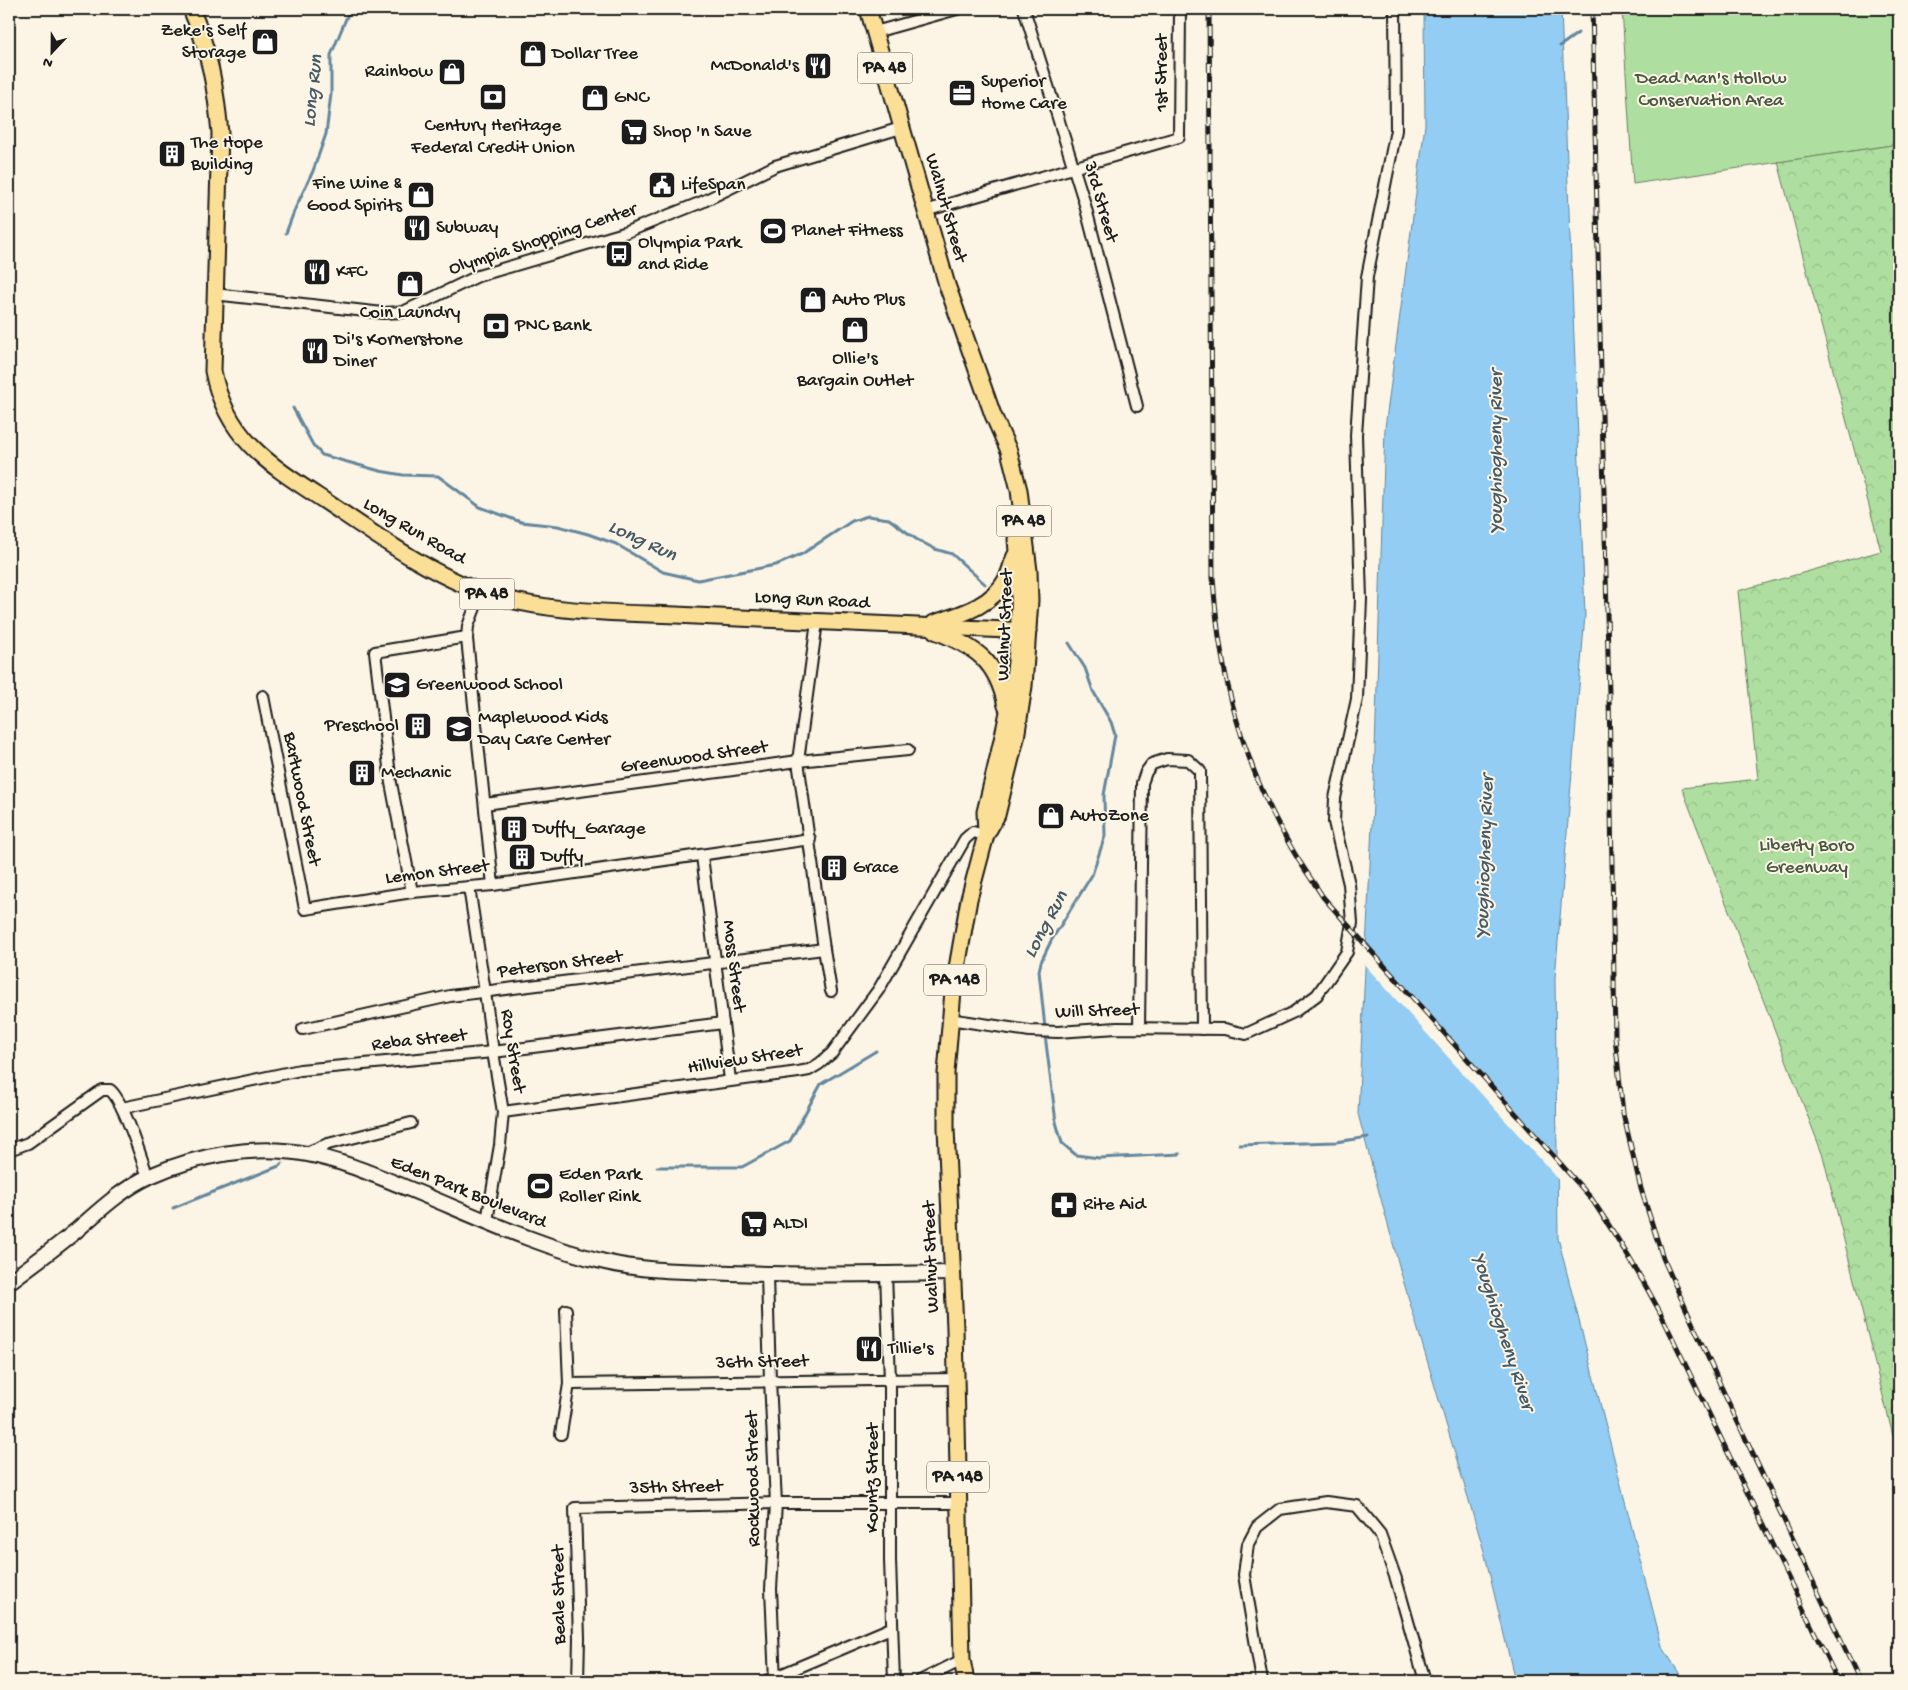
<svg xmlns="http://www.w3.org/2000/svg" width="1908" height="1690" font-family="'Gochi Hand',sans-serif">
<defs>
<pattern id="forest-crowns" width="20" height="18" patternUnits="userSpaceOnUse" patternTransform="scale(1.25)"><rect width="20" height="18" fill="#afdfa0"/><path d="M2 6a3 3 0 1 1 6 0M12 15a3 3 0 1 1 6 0" fill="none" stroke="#96bf89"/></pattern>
</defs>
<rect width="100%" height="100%" fill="#fcf5e5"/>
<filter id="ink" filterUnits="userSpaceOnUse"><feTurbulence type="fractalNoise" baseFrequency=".02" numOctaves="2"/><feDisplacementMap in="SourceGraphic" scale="10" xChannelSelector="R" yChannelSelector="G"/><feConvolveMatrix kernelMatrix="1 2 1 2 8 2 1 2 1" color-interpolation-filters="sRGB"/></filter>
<g filter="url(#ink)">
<polygon fill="#afdfa0" stroke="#667e5e" points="1622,9 1899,9 1899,144 1633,184"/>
<polygon fill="url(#forest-crowns)" stroke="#667e5e" points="1899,144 1899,1460 1823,1156 1682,788 1758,779 1738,591 1881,551 1778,162"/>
<polygon fill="#93cdf3" stroke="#63869d" points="1424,9 1561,9 1585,615 1555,978 1558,1238 1662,1646 1684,1681 1515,1681 1484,1551 1401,1273 1358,1114 1374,783 1385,428 1425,125"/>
<polygon fill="#fcf5e5" points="1364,941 1559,1158 1560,1181 1363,963"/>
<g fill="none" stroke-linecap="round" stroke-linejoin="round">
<g stroke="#63869d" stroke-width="3">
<polyline points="1560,46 1578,33"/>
<polyline points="286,233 295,209 313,171 326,134 331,94 331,55 350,9"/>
<polyline points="293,408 313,445 322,455 380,471 403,475 438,476 480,507 521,522 558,526 588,534 616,544 663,572 698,580 776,565 802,554 852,521 868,516 889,519 916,539 935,549 952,554 985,584"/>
<polyline points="1045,1028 1039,971 1041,962 1051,941 1092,875 1105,836 1104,795 1115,735 1111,722 1093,691 1085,668 1069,643"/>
<polyline points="1045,1035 1056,1122 1062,1143 1076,1155 1099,1158 1180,1154"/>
<polyline points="1239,1145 1336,1142 1368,1137"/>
<polyline points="657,1167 742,1167 790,1141 821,1084 876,1051"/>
<polyline points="173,1208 279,1166 282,1163"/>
</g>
<g stroke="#1c1c1c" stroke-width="14">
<g id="street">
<polyline points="1024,9 1084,201 1137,406"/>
<polyline points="875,32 957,9"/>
<polyline points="925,211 1179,137 1180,9"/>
<polyline points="214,294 383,313 403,312 478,276 624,233 702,202 775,166 901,128"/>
<polyline points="481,592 468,626 467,639 493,885"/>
<polyline points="817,622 798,761 824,949 831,991"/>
<polyline points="263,696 305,909 412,892 493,885 810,839"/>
<polyline points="485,804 798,761 908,750"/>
<polyline points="702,856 730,1080"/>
<polyline points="469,887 485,992 493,1052 503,1112 500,1145 487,1221"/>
<polyline points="412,892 391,783 375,652 467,637"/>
<polyline points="949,1019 1030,1031 1058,1032 1117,1028 1225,1029 1246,1034 1294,1012 1317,995 1347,952 1352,923 1349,884 1334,822 1335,798 1357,699 1361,599 1356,435 1367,277 1396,130 1395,9"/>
<polyline points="1139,1028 1142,783 1146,772 1152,764 1167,759 1188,760 1200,771 1202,1029"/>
<polyline points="303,1029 450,996 824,949"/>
<polyline points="122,1108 300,1070 493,1052 723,1023"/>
<polyline points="503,1112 798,1072 809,1070 819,1064 832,1053 879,989 965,839 973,832 986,835"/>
<path d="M9 1150 28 1143 102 1090H110C124 1101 141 1158 148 1177"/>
<polyline points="306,1153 328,1144 411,1123"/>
<polyline points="886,1274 890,1380 890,1560 894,1681"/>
<polyline points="767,1275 770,1380 776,1503 771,1589 775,1681"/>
<polyline points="569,1384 956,1379"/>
<polyline points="561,1434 569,1384 566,1310"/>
<polyline points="578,1681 579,1638 575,1508 776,1503 958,1503"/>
<polyline points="766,1681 891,1628"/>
<polyline points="920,1681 962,1660"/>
<polyline points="1262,1681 1244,1575 1248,1544 1257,1527 1280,1509 1326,1502 1357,1506 1380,1534 1396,1579 1425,1681"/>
</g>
</g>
<g stroke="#1c1c1c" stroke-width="18">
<path id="secondary" d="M9 1282C32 1265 55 1248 77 1230 100 1210 122 1189 150 1176 197 1155 256 1144 307 1154 344 1161 377 1176 412 1190 475 1216 538 1246 605 1262 639 1270 675 1271 710 1272 791 1276 871 1274 952 1273"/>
</g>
<g stroke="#1c1c1c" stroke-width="19">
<g id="primary">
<path d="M191 9C209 49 216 89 220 133L213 371C226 439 270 465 325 501 373 533 428 573 482 592 550 615 624 612 695 616 806 621 917 626 1028 631"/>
<polyline points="868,9 947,285 993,415 1009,451 1019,490 1029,571 1030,600 1024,686 1016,738 997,815 986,835 969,899 953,991 946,1073 946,1128 955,1328 962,1660 966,1681"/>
<path d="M934 623C962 614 992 606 1007 578 1010 571 1012 563 1015 556"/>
<path d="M935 631C976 647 997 661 1006 706"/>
<path d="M986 833 985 812C995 770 1006 728 1013 685 1020 638 1021 587 1016 539"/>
</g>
</g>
<use href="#street" stroke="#fcf5e5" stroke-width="10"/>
<use href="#secondary" stroke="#fcf5e5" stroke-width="14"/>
<use href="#primary" stroke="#fbdf96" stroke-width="15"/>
<g stroke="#1c1c1c" stroke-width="5">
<g id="rail">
<path d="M1209 9 1213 577C1219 675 1242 763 1292 849 1301 865 1313 881 1323 897L1591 1198C1616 1235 1639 1273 1660 1312L1838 1681"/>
<polyline points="1592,9 1609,695 1615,1037 1623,1113 1641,1189 1663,1258 1724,1393 1860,1681"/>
</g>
</g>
<use href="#rail" stroke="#fcf5e5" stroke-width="3" stroke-dasharray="9" stroke-linecap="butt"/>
</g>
</g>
<defs>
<g id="shop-square" transform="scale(1.4375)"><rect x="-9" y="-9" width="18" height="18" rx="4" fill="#1c1c1c" stroke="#fcf5e5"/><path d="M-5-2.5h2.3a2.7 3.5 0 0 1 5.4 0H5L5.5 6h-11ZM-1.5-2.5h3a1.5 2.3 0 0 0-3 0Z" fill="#fff"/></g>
<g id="restaurant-square" transform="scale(1.4375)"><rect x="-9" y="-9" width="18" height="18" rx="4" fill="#1c1c1c" stroke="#fcf5e5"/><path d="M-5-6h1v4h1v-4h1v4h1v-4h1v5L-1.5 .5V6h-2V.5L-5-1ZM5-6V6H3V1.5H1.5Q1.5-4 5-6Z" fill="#fff"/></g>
<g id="office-square" transform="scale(1.4375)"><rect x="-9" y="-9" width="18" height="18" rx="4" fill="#1c1c1c" stroke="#fcf5e5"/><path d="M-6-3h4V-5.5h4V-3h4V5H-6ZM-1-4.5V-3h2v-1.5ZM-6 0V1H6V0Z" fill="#fff"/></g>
<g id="bank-square" transform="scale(1.4375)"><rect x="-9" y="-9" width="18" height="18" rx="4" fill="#1c1c1c" stroke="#fcf5e5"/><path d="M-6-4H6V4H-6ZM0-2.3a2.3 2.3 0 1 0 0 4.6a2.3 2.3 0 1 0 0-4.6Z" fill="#fff"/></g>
<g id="supermarket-square" transform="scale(1.4375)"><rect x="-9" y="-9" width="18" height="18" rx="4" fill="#1c1c1c" stroke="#fcf5e5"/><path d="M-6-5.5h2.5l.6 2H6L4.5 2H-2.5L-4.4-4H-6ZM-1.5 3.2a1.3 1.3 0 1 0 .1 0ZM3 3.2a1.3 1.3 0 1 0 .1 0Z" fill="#fff"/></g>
<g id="building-square" transform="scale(1.4375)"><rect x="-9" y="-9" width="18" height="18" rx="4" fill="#1c1c1c" stroke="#fcf5e5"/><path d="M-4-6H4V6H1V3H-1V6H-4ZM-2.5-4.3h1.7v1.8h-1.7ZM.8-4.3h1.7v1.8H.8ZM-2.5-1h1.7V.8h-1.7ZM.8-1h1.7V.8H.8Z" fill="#fff"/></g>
<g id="civic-square" transform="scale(1.4375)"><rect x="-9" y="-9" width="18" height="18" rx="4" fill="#1c1c1c" stroke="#fcf5e5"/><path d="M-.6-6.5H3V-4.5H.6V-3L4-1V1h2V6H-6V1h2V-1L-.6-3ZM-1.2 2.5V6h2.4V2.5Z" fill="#fff"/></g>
<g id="stadium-square" transform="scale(1.4375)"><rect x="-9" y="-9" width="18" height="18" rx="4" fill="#1c1c1c" stroke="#fcf5e5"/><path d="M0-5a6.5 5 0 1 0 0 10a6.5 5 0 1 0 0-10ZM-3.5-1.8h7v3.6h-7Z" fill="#fff"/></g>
<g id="bus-square" transform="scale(1.4375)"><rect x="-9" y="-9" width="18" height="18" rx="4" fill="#1c1c1c" stroke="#fcf5e5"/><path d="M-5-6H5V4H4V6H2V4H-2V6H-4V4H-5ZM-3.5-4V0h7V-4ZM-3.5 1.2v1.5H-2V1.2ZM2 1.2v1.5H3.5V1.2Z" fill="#fff"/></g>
<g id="school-square" transform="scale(1.4375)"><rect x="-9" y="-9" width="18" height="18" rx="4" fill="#1c1c1c" stroke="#fcf5e5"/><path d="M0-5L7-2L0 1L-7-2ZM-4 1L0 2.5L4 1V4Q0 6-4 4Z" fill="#fff"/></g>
<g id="pharmacy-square" transform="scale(1.4375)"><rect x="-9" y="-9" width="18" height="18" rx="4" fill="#1c1c1c" stroke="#fcf5e5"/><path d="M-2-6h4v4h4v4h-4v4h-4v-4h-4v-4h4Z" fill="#fff"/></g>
</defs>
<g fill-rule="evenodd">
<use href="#shop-square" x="265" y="42"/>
<use href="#shop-square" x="533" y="54"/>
<use href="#restaurant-square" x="818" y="66"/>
<use href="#shop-square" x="452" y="72"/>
<use href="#office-square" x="962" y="93"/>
<use href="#bank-square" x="493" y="97"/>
<use href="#shop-square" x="595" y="98"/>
<use href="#supermarket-square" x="634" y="132"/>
<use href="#building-square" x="172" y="154"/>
<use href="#civic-square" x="662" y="185"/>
<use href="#shop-square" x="421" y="195"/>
<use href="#restaurant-square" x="417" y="228"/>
<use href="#stadium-square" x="773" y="231"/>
<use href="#bus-square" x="619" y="254"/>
<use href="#restaurant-square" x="317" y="272"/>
<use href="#shop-square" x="410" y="284"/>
<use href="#shop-square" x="813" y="300"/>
<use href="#bank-square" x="496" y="326"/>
<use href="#shop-square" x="855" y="330"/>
<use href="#restaurant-square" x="315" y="351"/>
<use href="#school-square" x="397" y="685"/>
<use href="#building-square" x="418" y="726"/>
<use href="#school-square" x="459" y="729"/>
<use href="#building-square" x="362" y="773"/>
<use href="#shop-square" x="1051" y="816"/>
<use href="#building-square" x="514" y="829"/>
<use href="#building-square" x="522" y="857"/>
<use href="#building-square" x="834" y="868"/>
<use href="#stadium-square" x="540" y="1186"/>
<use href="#pharmacy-square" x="1064" y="1205"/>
<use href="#supermarket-square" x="754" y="1224"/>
<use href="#restaurant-square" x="869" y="1349"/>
</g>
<g text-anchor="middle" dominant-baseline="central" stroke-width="4" stroke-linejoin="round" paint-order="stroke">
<g fill="#fcf5e5" stroke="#5f5d58" stroke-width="1">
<rect x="857.5" y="52.5" width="55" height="31" rx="4"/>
<rect x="996.5" y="505.5" width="55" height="31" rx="4"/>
<rect x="459.5" y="578.5" width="55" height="31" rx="4"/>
<rect x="924" y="964.5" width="62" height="31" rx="4"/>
<rect x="927" y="1461.5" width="62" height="31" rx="4"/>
</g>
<g font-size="18" font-weight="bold" fill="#1c1c1c">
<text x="885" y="68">PA 48</text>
<text x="1024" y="521">PA 48</text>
<text x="487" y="594">PA 48</text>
<text x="955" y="980">PA 148</text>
<text x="958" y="1477">PA 148</text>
</g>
<g font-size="19" fill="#1c1c1c" stroke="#fcf5e5" text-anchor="start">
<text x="246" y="31" text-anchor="end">Zeke's Self<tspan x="246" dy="22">Storage</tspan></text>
<text x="552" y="54">Dollar Tree</text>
<text x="799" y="66" text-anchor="end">McDonald's</text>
<text x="433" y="72" text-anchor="end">Rainbow</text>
<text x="981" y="82">Superior<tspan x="981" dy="22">Home Care</tspan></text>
<text x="614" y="98">GNC</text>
<text x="493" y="126" text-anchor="middle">Century Heritage<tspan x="493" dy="22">Federal Credit Union</tspan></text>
<text x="653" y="132">Shop 'n Save</text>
<text x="191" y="143">The Hope<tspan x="191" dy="22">Building</tspan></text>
<text x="402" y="184" text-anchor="end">Fine Wine &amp;<tspan x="402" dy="22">Good Spirits</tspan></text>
<text x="681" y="185">LifeSpan</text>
<text x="436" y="228">Subway</text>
<text x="792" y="231">Planet Fitness</text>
<text x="638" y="243">Olympia Park<tspan x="638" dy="22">and Ride</tspan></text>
<text x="336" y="272">KFC</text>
<text x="832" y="300">Auto Plus</text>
<text x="410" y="313" text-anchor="middle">Coin Laundry</text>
<text x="515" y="326">PNC Bank</text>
<text x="334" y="340">Di's Kornerstone<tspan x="334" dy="22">Diner</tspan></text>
<text x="855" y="359" text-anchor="middle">Ollie's<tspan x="855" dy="22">Bargain Outlet</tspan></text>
<text x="416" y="685">Greenwood School</text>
<text x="478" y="718">Maplewood Kids<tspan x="478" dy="22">Day Care Center</tspan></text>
<text x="399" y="726" text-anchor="end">Preschool</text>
<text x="381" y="773">Mechanic</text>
<text x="1070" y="816">AutoZone</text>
<text x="533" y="829">Duffy_Garage</text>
<text x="541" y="857">Duffy</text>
<text x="853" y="868">Grace</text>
<text x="559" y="1175">Eden Park<tspan x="559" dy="22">Roller Rink</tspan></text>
<text x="1083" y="1205">Rite Aid</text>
<text x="773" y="1224">ALDI</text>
<text x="888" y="1349">Tillie's</text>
</g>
<g font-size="19" fill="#1c1c1c" stroke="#fcf5e5">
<text transform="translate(1162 73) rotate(-90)">1st Street</text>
<text transform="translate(1100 202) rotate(74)">3rd Street</text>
<text transform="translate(945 208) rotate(74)">Walnut Street</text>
<text transform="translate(543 240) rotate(-18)">Olympia Shopping Center</text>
<text transform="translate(414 532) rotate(30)">Long Run Road</text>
<text transform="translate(812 601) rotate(3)">Long Run Road</text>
<text transform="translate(1006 625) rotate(-88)">Walnut Street</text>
<text transform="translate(694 758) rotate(-8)">Greenwood Street</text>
<text transform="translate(301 799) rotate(79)">Bartwood Street</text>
<text transform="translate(437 873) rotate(-7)">Lemon Street</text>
<text transform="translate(560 965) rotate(-7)">Peterson Street</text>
<text transform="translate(733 966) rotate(83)">Moss Street</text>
<text transform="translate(1097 1012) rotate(-2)">Will Street</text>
<text transform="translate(419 1041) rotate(-6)">Reba Street</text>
<text transform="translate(512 1051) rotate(81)">Roy Street</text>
<text transform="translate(745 1060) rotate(-9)">Hillview Street</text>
<text transform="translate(468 1193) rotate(22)">Eden Park Boulevard</text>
<text transform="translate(932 1257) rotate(-92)">Walnut Street</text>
<text transform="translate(762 1363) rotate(-1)">36th Street</text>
<text transform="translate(873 1478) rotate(-90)">Kountz Street</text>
<text transform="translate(754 1479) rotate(-91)">Rockwood Street</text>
<text transform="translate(676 1488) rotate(-1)">35th Street</text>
<text transform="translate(560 1595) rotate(-91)">Beale Street</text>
</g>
<g font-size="19" fill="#485644" stroke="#fcf5e5">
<text x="1711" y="79">Dead Man's Hollow<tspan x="1711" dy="22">Conservation Area</tspan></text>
<text x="1807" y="846">Liberty Boro<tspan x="1807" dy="22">Greenway</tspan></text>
</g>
<g font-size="20" font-style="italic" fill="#465a67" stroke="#fcf5e5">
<text transform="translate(314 91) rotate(-84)">Long Run</text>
<text transform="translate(1497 452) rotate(-90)">Youghiogheny River</text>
<text transform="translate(642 542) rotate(25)">Long Run</text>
<text transform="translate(1486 857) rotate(-88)">Youghiogheny River</text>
<text transform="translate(1047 925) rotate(-62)">Long Run</text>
<text transform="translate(1502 1332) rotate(72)">Youghiogheny River</text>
</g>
</g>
<rect width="1908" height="1690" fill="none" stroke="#fcf5e5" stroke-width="30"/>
<rect x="15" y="15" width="1878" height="1660" fill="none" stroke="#1c1c1c" stroke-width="2" filter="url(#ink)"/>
<g transform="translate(52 52) rotate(202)" stroke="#fcf5e5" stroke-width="4" paint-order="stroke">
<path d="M0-4L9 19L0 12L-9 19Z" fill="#1c1c1c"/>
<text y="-8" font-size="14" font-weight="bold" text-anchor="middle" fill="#1c1c1c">N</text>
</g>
</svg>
